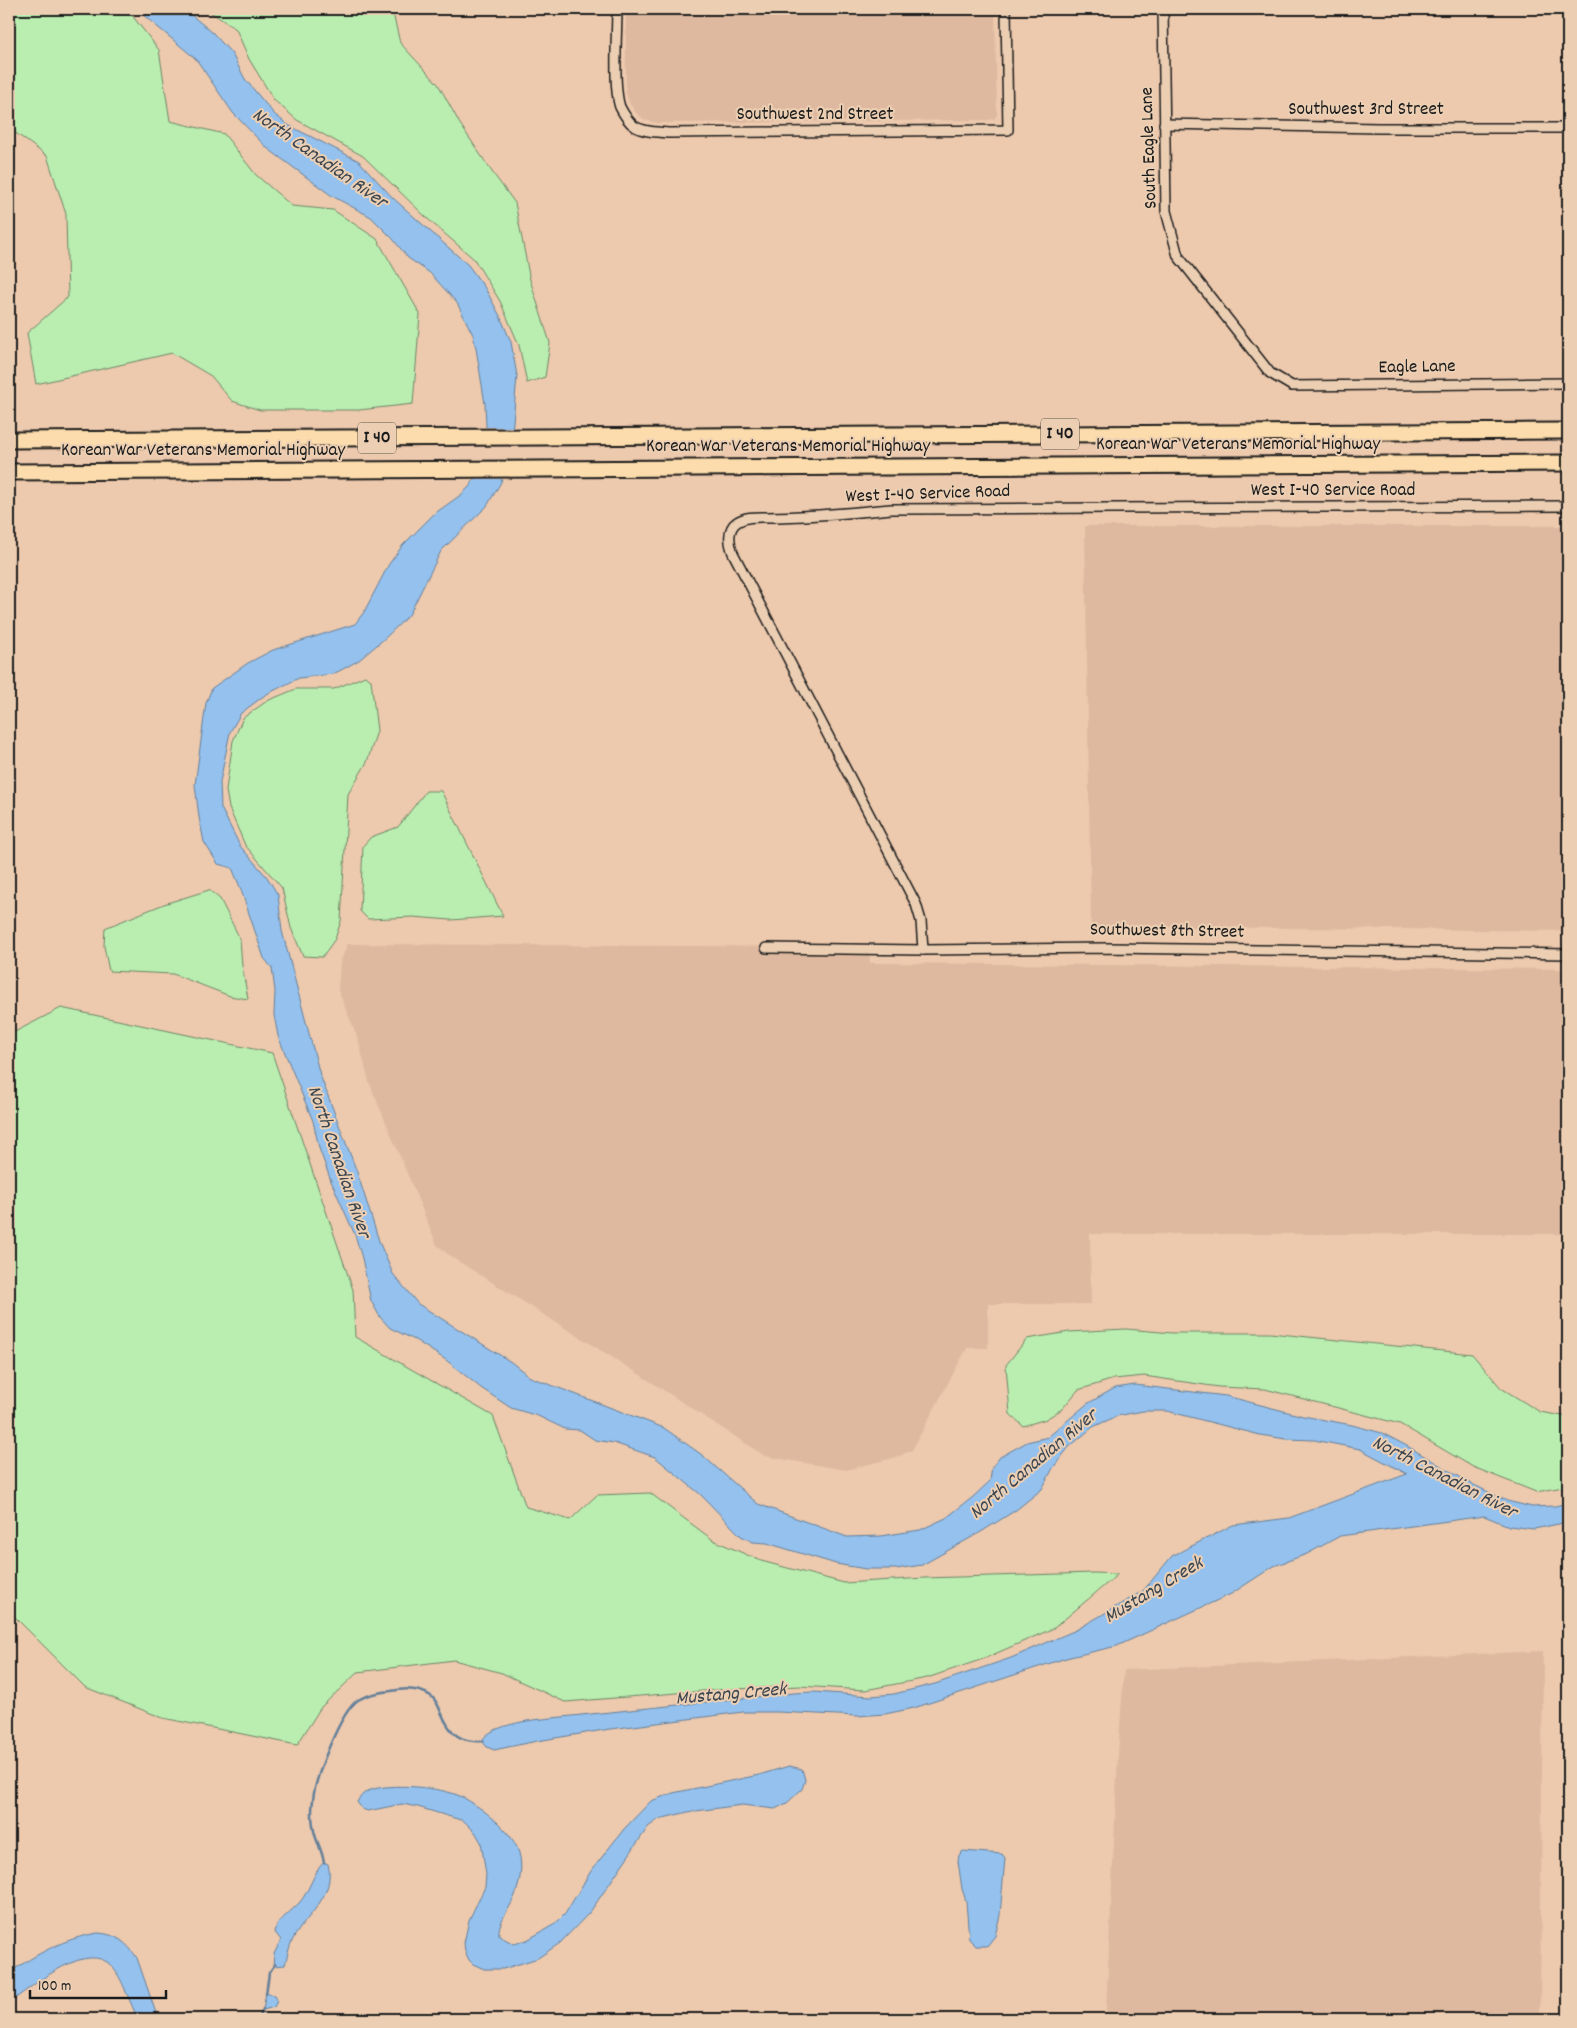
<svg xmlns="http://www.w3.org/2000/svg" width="1577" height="2028" font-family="Dekko,sans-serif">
<rect width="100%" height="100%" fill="#edc9ad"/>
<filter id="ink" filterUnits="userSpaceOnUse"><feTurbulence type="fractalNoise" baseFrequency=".02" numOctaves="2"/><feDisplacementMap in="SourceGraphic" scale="10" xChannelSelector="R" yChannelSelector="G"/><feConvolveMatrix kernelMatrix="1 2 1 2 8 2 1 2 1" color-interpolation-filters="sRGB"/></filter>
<g filter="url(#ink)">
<g fill="#deb99f">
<polygon points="626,9 995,9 997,115 994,119 989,120 657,123 645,120 637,114 630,104 626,93"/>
<polygon points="1085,526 1568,526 1568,931 1091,926"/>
<polygon points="348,944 869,947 870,963 1568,969 1568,1234 1090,1234 1091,1304 988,1304 988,1348 967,1348 912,1450 897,1457 846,1470 765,1456 642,1376 453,1258 437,1245 369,1082 358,1039 338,990 340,962"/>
<polygon points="1543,1651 1540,2019 1429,2019 1106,2013 1118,1754 1124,1670"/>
</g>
<g fill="#baeeb0" stroke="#6b8566">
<polygon points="9,9 127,9 159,50 170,121 224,134 256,175 292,206 333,210 377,239 420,314 413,404 359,410 260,410 232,401 211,376 172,353 36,384 27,333 68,297 66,214 47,156 9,128"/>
<polygon points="206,9 392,9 400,43 438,84 460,124 492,172 515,203 530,280 550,343 545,377 527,383 519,345 500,301 474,259 429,220 363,156 297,120 274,100 249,59 236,29"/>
<polygon points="365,676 371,680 377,731 367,762 348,794 341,921 335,939 322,957 303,956 291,928 282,888 245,845 229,808 226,790 233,741 243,718 267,701 296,689 334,689"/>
<polygon points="426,791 441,791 503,916 451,920 413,917 368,919 360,911 363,846 371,837 398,827"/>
<polygon points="209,890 220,899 240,939 242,966 248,999 230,996 173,974 109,971 104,946 105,928 164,904"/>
<polygon points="61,1008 272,1053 353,1290 355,1337 493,1416 526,1507 570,1520 597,1495 650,1493 713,1540 761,1561 844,1583 925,1578 1094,1573 1118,1574 1054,1628 983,1659 927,1678 865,1690 800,1686 714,1690 565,1702 502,1673 454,1660 358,1672 321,1707 297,1745 163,1718 85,1687 9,1611 9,1035"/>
<polygon points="1126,1329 1172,1333 1270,1333 1472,1354 1501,1388 1540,1412 1568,1417 1568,1486 1536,1492 1473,1467 1400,1424 1265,1389 1219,1387 1144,1376 1114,1379 1078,1390 1062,1409 1046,1419 1023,1426 1010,1414 1006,1365 1027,1339 1069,1332"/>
</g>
<g fill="#94c1ee" stroke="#647f9a">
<path d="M136 9H184L213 33 232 54 245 79 274 114 288 125 359 161 393 198 468 265 485 288 500 316 511 342 517 376 511 445 501 482 487 506 441 551 409 615 384 639 359 660 343 669 333 674 299 678 265 695 241 713 230 732 220 782 221 808 240 846 267 877 278 895 282 931 320 1075 357 1172 380 1244 393 1274 418 1304 511 1362 530 1377 664 1428 702 1455 758 1504 847 1537 881 1536 920 1530 946 1518 973 1497 990 1481 992 1467 1000 1457 1027 1442 1048 1437 1087 1404 1115 1388 1135 1385 1226 1396 1303 1416 1352 1425 1382 1433 1407 1446 1472 1484 1507 1501 1532 1507 1555 1506 1568 1503V1522L1534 1529 1509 1526 1484 1516 1340 1536 1307 1554 1274 1566 1231 1594 1117 1646 1066 1658 914 1708 885 1714 857 1716 778 1712H743L610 1729 537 1741 494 1750 487 1747 482 1741C487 1728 520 1722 533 1720L794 1693 814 1692 871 1696 894 1694 935 1684 1011 1658 1076 1630 1143 1591 1172 1556 1233 1525 1289 1518 1407 1474 1360 1449 1314 1440 1286 1439 1260 1435 1167 1411H1143L1117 1416 1093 1427 1069 1447 1053 1468 1042 1489 1016 1510 981 1532 922 1565 896 1569H866L836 1564 767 1543 753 1542 741 1536 700 1494 655 1457 614 1443 595 1440 580 1430 565 1429 538 1416 511 1408 481 1388 446 1360 415 1340 390 1328 380 1317 371 1301 362 1258 355 1235 331 1181 319 1148 313 1121 278 1036 274 1015 275 991 272 968 264 958 240 887 232 868 218 864 204 842 199 817 195 785 206 703 212 688 248 663 273 650 355 624 364 612 389 564 403 545 434 514 462 494 470 486 477 474 487 446 485 404 476 348 473 335 457 303 430 273 408 258 393 239 371 217 332 196 267 148 233 113 196 59Z"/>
<path d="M789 1766 802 1769 805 1780 802 1789 787 1803 775 1809 742 1805 688 1812 659 1819 648 1827 590 1912 560 1943 538 1958 503 1969H484L473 1964 469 1960 465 1951 464 1943 469 1920 485 1887 486 1874 481 1842 475 1832 464 1821 418 1807 402 1804 368 1811 362 1809 357 1802C360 1797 363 1793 368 1791 388 1782 442 1787 462 1797 481 1807 513 1831 519 1853 523 1867 520 1884 514 1898 509 1910 497 1923 499 1936L514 1944 527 1940 555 1924 565 1914 591 1871 624 1829 651 1801 673 1793 759 1775Z"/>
<polygon points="963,1851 1002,1854 1005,1858 1000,1915 995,1936 987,1946 976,1946 969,1939 966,1901 962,1889 958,1861 959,1855"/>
<path d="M324 1862 328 1864C336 1896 306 1915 293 1939 289 1946 287 1957 285 1965L273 1966 274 1954 281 1940 274 1931C280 1918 291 1912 300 1902 310 1890 313 1873 324 1862Z"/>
<path d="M98 1933C117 1934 127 1943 137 1958L158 2019H137C134 2008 128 1998 124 1987 120 1978 115 1968 107 1962 81 1944 29 1989 9 2003V1973C36 1954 65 1938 98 1933Z"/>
<polygon points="266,1992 274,1996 277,2001 274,2007 263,2010"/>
</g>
<polygon fill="#edc9ad" points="484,427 516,427 514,445 505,479 471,479 482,458"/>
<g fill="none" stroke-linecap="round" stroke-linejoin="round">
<g stroke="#647f9a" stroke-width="2.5">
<path d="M324 1863C323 1854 319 1846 316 1838 312 1826 311 1813 313 1800 315 1778 340 1712 358 1700 367 1695 380 1692 391 1691 405 1688 419 1688 431 1696 436 1700 439 1707 441 1712 450 1734 460 1743 484 1741"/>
<polyline points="266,1994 269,1973 275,1964"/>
<polyline points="259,2019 263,2009"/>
</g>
<g stroke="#1c1c1c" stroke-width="12">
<g id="street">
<path d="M617 9C617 32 613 87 620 107 623 113 628 121 634 126 643 132 657 132 668 133L1008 130 1006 9"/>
<polyline points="1163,9 1166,211 1178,256 1270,373 1292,386 1568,383"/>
<polyline points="1164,124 1378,128 1568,128"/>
<polyline points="766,948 923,950 1108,948 1568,954"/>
<path d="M923 950 921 921 916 904 733 553C729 543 727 529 737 522 746 516 757 517 767 517 809 517 850 513 891 509L1568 506"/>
</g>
</g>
<g stroke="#1c1c1c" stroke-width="19">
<g id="highway">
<polyline points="9,440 1568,431"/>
<polyline points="9,472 1568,463"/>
</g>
</g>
<use href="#street" stroke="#eccfb3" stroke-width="9"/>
<use href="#highway" stroke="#fcdcac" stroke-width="15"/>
</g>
</g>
<g text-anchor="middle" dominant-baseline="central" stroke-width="4" stroke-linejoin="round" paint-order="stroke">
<g fill="#eccfb3" stroke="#5a5249" stroke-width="1">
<rect x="1041" y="418.5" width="38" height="31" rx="4"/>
<rect x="358" y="422.5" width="38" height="31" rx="4"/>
</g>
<g font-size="18" font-weight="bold" fill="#1c1c1c">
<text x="1060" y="434">I 40</text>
<text x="377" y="438">I 40</text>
</g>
<g font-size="19" fill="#1c1c1c" stroke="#eccfb3">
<text x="1366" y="110">Southwest 3rd Street</text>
<text x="815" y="115">Southwest 2nd Street</text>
<text transform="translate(1150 148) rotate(-92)">South Eagle Lane</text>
<text transform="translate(1417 368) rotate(-1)">Eagle Lane</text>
<text x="1238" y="445">Korean War Veterans Memorial Highway</text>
<text x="788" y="447">Korean War Veterans Memorial Highway</text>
<text x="203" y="451">Korean War Veterans Memorial Highway</text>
<text x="1333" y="491">West I-40 Service Road</text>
<text transform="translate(928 495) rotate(-2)">West I-40 Service Road</text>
<text transform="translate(1167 932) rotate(1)">Southwest 8th Street</text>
</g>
<g font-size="20" font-style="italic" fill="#3a4550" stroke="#eccfb3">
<text transform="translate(319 159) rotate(35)">North Canadian River</text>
<text transform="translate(338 1162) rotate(71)">North Canadian River</text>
<text transform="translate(1034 1465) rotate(-40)">North Canadian River</text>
<text transform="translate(1444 1478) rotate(27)">North Canadian River</text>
<text transform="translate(1154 1591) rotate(-31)">Mustang Creek</text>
<text transform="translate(731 1695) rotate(-5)">Mustang Creek</text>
</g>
</g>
<rect width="1577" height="2028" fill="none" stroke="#eccfb3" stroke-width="30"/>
<rect x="15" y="15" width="1547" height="1998" fill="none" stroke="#1c1c1c" stroke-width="2" filter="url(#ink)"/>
<path d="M30 1990v8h136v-8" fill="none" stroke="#1c1c1c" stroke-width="2.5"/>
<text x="38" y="1990" font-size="15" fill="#1c1c1c" stroke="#eccfb3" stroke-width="4" paint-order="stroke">100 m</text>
</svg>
